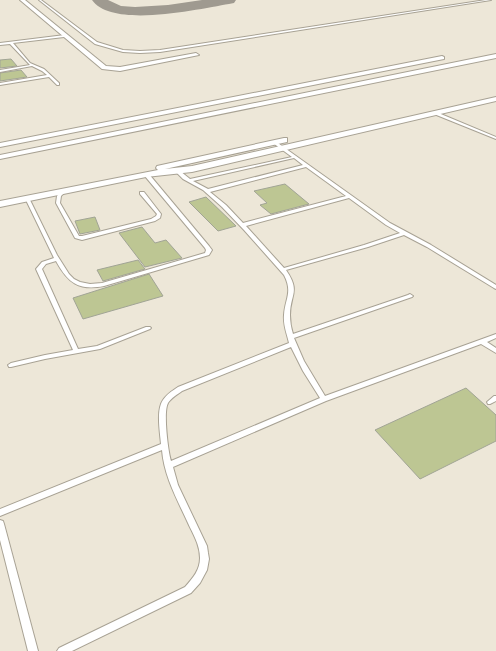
<svg xmlns="http://www.w3.org/2000/svg" width="496" height="651" font-family="Bitter,serif">
<rect width="100%" height="100%" fill="#ede7d8"/>
<g fill="none" stroke-linecap="round" stroke-linejoin="round">
<path fill="#9f9a90" fill-rule="evenodd" d="M92 0H108L121 6 135 7 168 5 202 0H236L234 3 229 4C199 9 112 29 92 0Z"/>
</g>
<g fill="#bdc693" stroke="#a1a495">
<polygon points="11,59 17,66 0,68 0,60"/>
<polygon points="21,70 27,77 0,81 0,73"/>
<polygon points="285,184 309,204 271,214 260,205 267,203 254,191"/>
<polygon points="206,197 236,226 218,231 189,202"/>
<polygon points="95,217 100,230 80,234 75,221"/>
<polygon points="142,227 155,243 166,240 182,258 145,267 119,233"/>
<polygon points="138,260 145,269 103,281 97,270"/>
<polygon points="149,274 163,296 83,319 73,298"/>
<polygon points="466,388 496,415 496,441 420,479 375,430"/>
</g>
<g fill="none" stroke-linecap="round" stroke-linejoin="round">
<g stroke="#a8a294" stroke-width="2">
<g id="lane">
<polygon points="39,0 41,0 97,42 123,50 140,51 160,50 486,0 491,0 160,52 140,53 123,52 95,44"/>
<polygon points="65,35 64,37 13,43 30,63 44,69 59,83 59,85 57,85 49,77 0,85 0,83 47,75 42,71 32,66 0,72 0,70 30,65 10,44 0,45 0,43"/>
<polygon points="434,112 436,112 496,137 496,139 434,114"/>
<path d="M273 141H275L390 223 431 245 496 285V289L494 288 427 247 404 235 368 247 286 270C301 292 290 294 290 315 290 321 291 328 293 334L408 295 410 294 413 296 412 297 294 338 304 361 325 396 496 334V338L487 342 496 348V353L481 344 326 401 173 467 178 485 207 546 208 553 209 559 207 570 200 583 191 593 72 651H57L59 648 185 587C193 578 200 570 200 558 200 545 193 534 188 523 177 499 164 476 162 450L0 516V509L161 444C160 432 156 410 163 400 167 394 172 391 178 387L289 343C287 334 283 325 284 315 285 299 293 292 284 275L244 230 222 207 203 190 183 179 176 172 180 171 190 179 292 157 273 143ZM294 158 303 165 208 189 193 181ZM306 167 346 196 243 223 226 205 210 192ZM349 198 386 225 400 233 364 245 284 268 246 226ZM291 347 303 371 320 398 171 461C168 451 163 412 168 403 171 398 178 394 182 391Z"/>
<path d="M144 173H148L209 246 212 250 209 255 104 286C79 291 68 283 56 261L46 264 42 269 78 349 97 346 146 327H150L151 328 150 329 100 349 45 359 11 367H9L8 365 11 363 45 355 73 350 36 269 42 262 54 258 25 198V197H29V198L57 255 69 274 74 279 80 282 90 284 102 283 205 253 206 250 205 248 144 175Z"/>
<polygon points="63,189 67,189 67,190 61,196 60,203 79,236 82,236 151,219 156,216 157,214 140,194 140,192 144,192 161,214 160,218 155,221 82,240 75,238 56,203 57,196"/>
<polygon points="494,396 496,396 496,401 490,404 488,404 487,402"/>
<polygon points="0,520 3,521 4,524 38,651 28,651 0,540"/>
</g>
</g>
<g stroke="#a8a294" stroke-width="2">
<g id="street">
<polygon points="20,0 25,0 106,66 120,67 196,53 199,55 120,71 102,69"/>
<polygon points="496,54 496,58 0,159 0,155"/>
<polygon points="442,56 444,57 444,59 0,147 0,143"/>
<polygon points="496,97 496,101 192,172 146,177 0,207 0,201 158,170 156,168 157,166 284,138 287,138 287,142 165,169 192,166"/>
</g>
</g>
<use href="#lane" fill="#fff" fill-rule="evenodd"/>
<use href="#street" fill="#fff" fill-rule="evenodd"/>
</g>
</svg>
